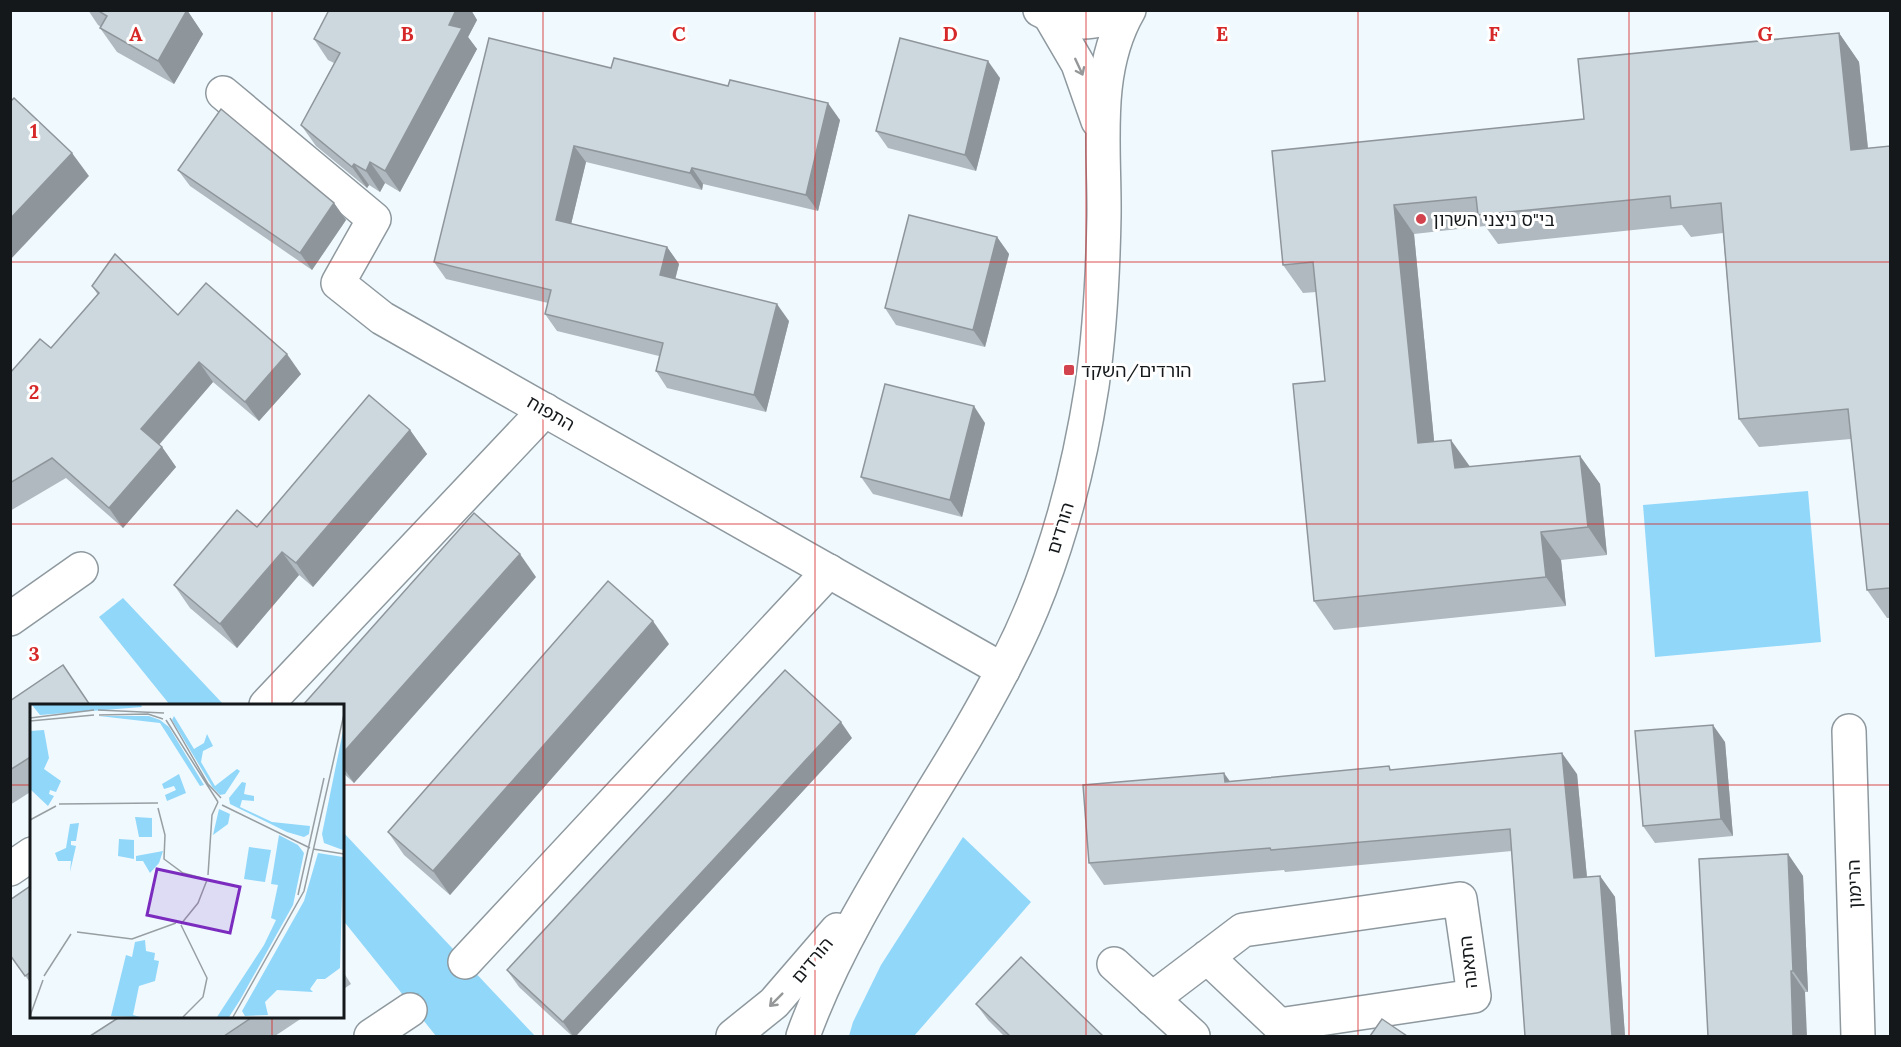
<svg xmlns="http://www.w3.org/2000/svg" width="1901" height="1047" font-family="Lora,'Noto Sans Hebrew',serif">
<rect width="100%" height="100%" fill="#f0f9fe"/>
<g fill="#90d7fa">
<polygon points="1808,491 1821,642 1655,657 1643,505"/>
<polygon points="123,598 224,705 170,705 99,617"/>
<polygon points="342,831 535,1036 436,1036 342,919"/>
<polygon points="963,837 1031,902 914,1036 849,1036 853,1022 881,965"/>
</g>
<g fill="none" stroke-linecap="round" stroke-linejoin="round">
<g stroke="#8e999f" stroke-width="36">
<g id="minor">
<polyline points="223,93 374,219 338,283 382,318 1003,670"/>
<polyline points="10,619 81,569"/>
<polyline points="266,705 545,410"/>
<polyline points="1849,731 1858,1036"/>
<polyline points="10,869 32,854"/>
<polyline points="465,962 829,571"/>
<polyline points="1114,964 1193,1036"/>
<polyline points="1152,999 1243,930 1460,899 1474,996 1279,1025 1207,957"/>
<polyline points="371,1036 410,1010"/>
</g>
</g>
<g stroke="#8e999f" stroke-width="36">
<g id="tertiary">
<path d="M1040 10C1066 25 1096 27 1122 10"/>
<polyline points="1050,16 1078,64 1098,121"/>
<polyline points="733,1036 774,1003 837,930"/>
<path d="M803 1036C851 903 942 790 1006 664 1051 578 1077 482 1092 386 1100 330 1103 273 1104 216 1105 148 1093 72 1129 10"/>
</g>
</g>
<use href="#minor" stroke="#fff" stroke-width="33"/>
<use href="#tertiary" stroke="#fff" stroke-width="33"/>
</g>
<g fill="#afb9bf">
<polygon points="88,10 187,10 203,34 174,84 117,52 100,28 101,27 98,25"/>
<polygon points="329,10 471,10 477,20 468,37 477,49 400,192 385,183 380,192 369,185 367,188 316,146 301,125 334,63 328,60 314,39"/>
<polygon points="1839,33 1859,62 1868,148 1890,146 1890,618 1887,618 1867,590 1851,439 1759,447 1739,419 1723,233 1691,237 1682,225 1498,244 1485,226 1414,234 1434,441 1470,467 1580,456 1600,484 1607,555 1561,560 1566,606 1334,630 1314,601 1325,381 1316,292 1303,293 1283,265 1272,151 1584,119"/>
<polygon points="611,68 728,86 840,120 818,211 703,184 702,190 586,162 571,224 667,247 679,264 675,279 789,321 766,412 667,388 656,371 659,356 557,331 545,314 548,303 446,279 434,262"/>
<polygon points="1000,78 976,171 888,148 876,131"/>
<polygon points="178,170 334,203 346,220 312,270 190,186"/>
<polygon points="997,237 1009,254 985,347 896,325 885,308"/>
<polygon points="92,286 178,315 301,374 259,421 213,382 159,445 162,447 176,467 123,528 66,478 10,511 10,373 51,348 98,295"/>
<polygon points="985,423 962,517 873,494 861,477"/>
<polygon points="410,430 427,454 313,587 299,575 237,648 190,608 174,585 257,527"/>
<polygon points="536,577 354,783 342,772 342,705"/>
<polygon points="669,644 450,895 404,855 388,832"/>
<polygon points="10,701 32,705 32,791 10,805"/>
<polygon points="852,738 576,1036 572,1036 519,987 507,970"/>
<polygon points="1725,742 1733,836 1655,843 1643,826"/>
<polygon points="1392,770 1577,774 1587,877 1600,876 1615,897 1625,1036 1525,1036 1512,851 1285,872 1284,870 1104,885 1089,863 1230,781"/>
<polygon points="1788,854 1803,876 1808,992 1805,992 1708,1036"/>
<polygon points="32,885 32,985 10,955"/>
<polygon points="342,970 351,984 342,990"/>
<polygon points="976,1004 1103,1036 1004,1036 988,1020"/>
<polygon points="121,1016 305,1016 275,1036 90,1036"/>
</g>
<g fill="#8f969b">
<polygon points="187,10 203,34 174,84 158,61"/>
<polygon points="456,10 471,10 477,20 468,37 477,49 400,192 385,171 449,25"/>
<polygon points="1839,33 1859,62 1871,179 1851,150"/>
<polygon points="988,61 1000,78 976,171 965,155"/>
<polygon points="828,103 840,120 818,211 806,195"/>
<polygon points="574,146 586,162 568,237 556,220"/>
<polygon points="72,153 89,176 10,260 10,219"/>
<polygon points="370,162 385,183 380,192 366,171"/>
<polygon points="354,164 369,185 367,188 352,167"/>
<polygon points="692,168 703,184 702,190 690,173"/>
<polygon points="334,203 346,220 312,270 300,253"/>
<polygon points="1394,205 1414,234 1437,471 1418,443"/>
<polygon points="997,237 1009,254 985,347 973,330"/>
<polygon points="667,247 679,264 672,292 660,275"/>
<polygon points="777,304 789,321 766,412 754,395"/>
<polygon points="287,354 301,374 259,421 245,402"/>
<polygon points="199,362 213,382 155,449 141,429"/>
<polygon points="974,406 985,423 962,517 950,500"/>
<polygon points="410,430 427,454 313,587 296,563"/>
<polygon points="1451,440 1471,468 1455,468"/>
<polygon points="162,447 176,467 123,528 109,508"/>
<polygon points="1580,456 1600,484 1607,555 1588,527"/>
<polygon points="1541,532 1561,560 1566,606 1546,577"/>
<polygon points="282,552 299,575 237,648 220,624"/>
<polygon points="520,554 536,577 354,783 342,766 342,754"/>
<polygon points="653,621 669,644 450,895 433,871"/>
<polygon points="841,722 852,738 576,1036 573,1036 563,1022"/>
<polygon points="1713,725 1725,742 1733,836 1721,819"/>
<polygon points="1562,753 1577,774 1589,899 1574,878"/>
<polygon points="1224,773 1239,794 1225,782"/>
<polygon points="1788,854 1803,876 1808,992 1793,971"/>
<polygon points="1600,876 1615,897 1625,1036 1612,1036"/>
<polygon points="1791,971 1805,992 1807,1036 1793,1036"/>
</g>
<g fill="#ccd7de" stroke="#8f969b" stroke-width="1.5">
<polygon points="97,10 187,10 158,61 100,28 107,16"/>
<polygon points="329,10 456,10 449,25 462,28 385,171 370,162 366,171 354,164 352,167 301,125 340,53 314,39"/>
<polygon points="1839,33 1851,150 1890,146 1890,588 1867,590 1848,409 1739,419 1721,203 1671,208 1670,196 1478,215 1476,197 1394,205 1418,443 1451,440 1455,468 1580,456 1588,527 1541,532 1546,577 1314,601 1293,384 1325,381 1313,262 1283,265 1272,151 1584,119 1578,59"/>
<polygon points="489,38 611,68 614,58 728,86 730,80 828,103 806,195 692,168 690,173 574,146 556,220 667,247 660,275 777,304 754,395 656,371 663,343 545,314 551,290 434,262"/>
<polygon points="900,38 988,61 965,155 876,131"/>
<polygon points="14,98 72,153 10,219 10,102"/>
<polygon points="221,109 334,203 300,253 178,170"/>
<polygon points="909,215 997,237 973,330 885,308"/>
<polygon points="115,254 178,315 206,283 287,354 245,402 199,362 141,429 162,447 109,508 52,458 10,483 10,373 40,339 51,348 99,293 92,286"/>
<polygon points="885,384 974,406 950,500 861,477"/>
<polygon points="369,395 410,430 296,563 282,552 220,624 174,585 237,510 257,527"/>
<polygon points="474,513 520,554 342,754 342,705 303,705"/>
<polygon points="608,581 653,621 433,871 388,832"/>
<polygon points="63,665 90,705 32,705 32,756 10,770 10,701"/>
<polygon points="785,670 841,722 563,1022 507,970"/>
<polygon points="1713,725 1721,819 1643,826 1635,731"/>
<polygon points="1562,753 1574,878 1600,876 1612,1036 1525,1036 1510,829 1271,850 1270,848 1089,863 1083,785 1224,773 1225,782 1389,766 1390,770"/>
<polygon points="1788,854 1793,971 1791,971 1793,1036 1708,1036 1699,859"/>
<polygon points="32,885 32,971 25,976 10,955 10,900"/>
<polygon points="1021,957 1103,1036 1010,1036 976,1004"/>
<polygon points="121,1016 254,1016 224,1036 90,1036"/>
<polygon points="1382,1019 1407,1036 1370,1036"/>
</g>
<defs><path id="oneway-shaft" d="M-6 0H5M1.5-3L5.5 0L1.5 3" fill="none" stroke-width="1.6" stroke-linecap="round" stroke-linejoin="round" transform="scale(1.5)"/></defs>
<g stroke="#959798">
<use href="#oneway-shaft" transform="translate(1079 67) rotate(65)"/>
<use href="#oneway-shaft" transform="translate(776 1000) rotate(135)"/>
</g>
<path fill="none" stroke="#d62828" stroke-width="1.5" stroke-opacity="0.55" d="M272 10V705M543 10V1036M815 10V1036M1086 10V1036M1358 10V1036M1629 10V1036M10 262H1890M10 524H1890M10 785H32M342 785H1890M272 1016V1036"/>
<g fill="#d3434d" stroke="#fff" stroke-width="2">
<circle cx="1421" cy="219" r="6"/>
<rect x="1063" y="364" width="12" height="12" rx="3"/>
</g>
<g text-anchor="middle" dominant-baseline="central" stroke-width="6" stroke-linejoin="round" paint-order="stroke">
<g font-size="18" fill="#14181a" stroke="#fff" text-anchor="start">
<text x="1433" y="219">בי"ס ניצני השרון</text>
<text x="1081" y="370">הורדים/השקד</text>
</g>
<g font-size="18" fill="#14181a" stroke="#fff">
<text transform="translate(551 413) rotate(30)">התפוח</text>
<text transform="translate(1060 528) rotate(-73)">הורדים</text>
<text transform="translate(1854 884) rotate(-92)">הרימון</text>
<text transform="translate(812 960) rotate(-50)">הורדים</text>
<text transform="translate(1468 962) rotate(-96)">התאנה</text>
</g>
</g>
<g transform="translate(30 704)">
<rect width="314" height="314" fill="#f0f9fe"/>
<path d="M2 1H111L112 3 10 11ZM69 12H119L130 16 139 23 174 81 170 82 130 19ZM144 12 164 45 174 39 177 30 183 42 173 47 171 58 185 82 207 65 210 67 195 90 190 91 183 84 142 16ZM14 26 19 54 14 65 31 77 26 88 20 86 19 90 24 92 18 102 0 85V27ZM313 27V146L294 139 292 130ZM149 70 156 89 137 97 135 91 146 86 144 82 134 85 132 80ZM212 78 216 79 214 90 224 92V97L212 96 210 103 242 118 280 122 279 130 274 133 257 128 200 100 199 94ZM189 105 200 110 198 120 183 131ZM105 113 122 114V133H109ZM49 119 46 137H41V141L46 142 40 168 41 157H28L25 149 36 144 40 120ZM249 131 268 141 274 149 263 201 210 296 199 313H187L234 241 246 216 241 214 248 181 241 180ZM89 135 104 136V155L88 152ZM219 143 241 146 235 178 214 175ZM133 147 129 159 120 169 113 157H106V152ZM288 149 313 153 310 264 295 275H287L280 285 283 288 247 286 235 298 238 311 215 312 212 307 274 197ZM115 236 116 247 125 249 124 256 129 257 125 277 109 282 103 311 110 313 81 312 96 251 102 253 105 238Z" fill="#90d7fa"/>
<path fill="none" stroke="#989fa3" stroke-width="1.5" d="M68 6 134 9M69 11 118 10 133 15M0 14 64 6M140 14 178 80 191 94M136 16 188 98M0 17 64 11M29 100 128 99M192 101 280 144M128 104 135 131 134 155 153 169 172 174M0 116 26 102M283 145 314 150M178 171 182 111 188 98M268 191 294 74M151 220 168 199 177 176M151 221 177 274 173 293 153 313M47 228 102 235 146 219M14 272 41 230M0 312 13 276M203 313 274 187 314 10"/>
<path fill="#7b2cbf" fill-opacity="0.15" stroke="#7b2cbf" stroke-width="3" d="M127 165 210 183 200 229 117 211Z"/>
<rect width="314" height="314" fill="none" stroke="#14181a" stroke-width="3"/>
</g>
<g font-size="20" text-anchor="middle" font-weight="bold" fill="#d62828" stroke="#fff" stroke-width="6" stroke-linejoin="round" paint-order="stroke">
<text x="136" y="41">A</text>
<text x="407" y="41">B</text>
<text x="679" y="41">C</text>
<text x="950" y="41">D</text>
<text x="1222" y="41">E</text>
<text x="1494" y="41">F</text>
<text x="1765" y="41">G</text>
<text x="34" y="138">1</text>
<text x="34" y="399">2</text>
<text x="34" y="661">3</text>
</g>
<rect width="1901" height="1047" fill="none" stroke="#14181a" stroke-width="24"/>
</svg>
